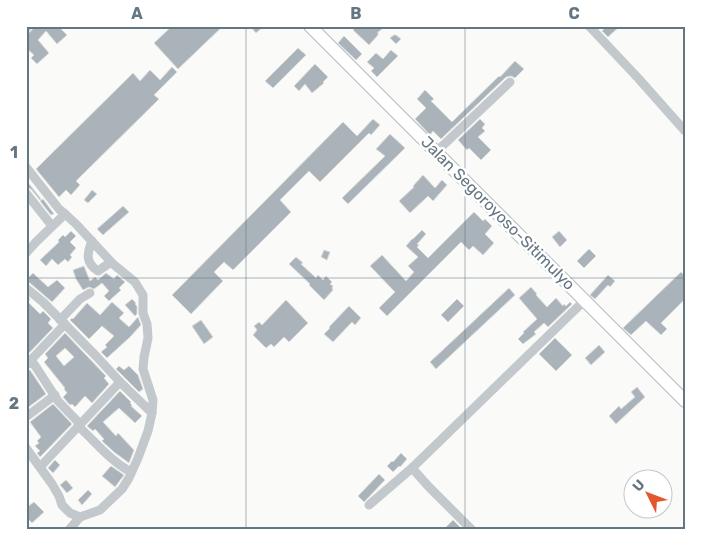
<svg xmlns="http://www.w3.org/2000/svg" width="711" height="556" font-family="Rubik,sans-serif">
<rect width="100%" height="100%" fill="#fafaf8"/>
<g fill="#aab3b9" stroke="#dcdcda" fill-rule="evenodd">
<polygon points="34,26 58,26 67,35 57,44 46,31 38,40 49,53 37,64 31,58 34,55 26,48 26,35 32,30"/>
<polygon points="172,26 223,26 178,69 154,43"/>
<polygon points="250,26 264,26 256,33"/>
<polygon points="356,26 386,26 378,32 378,35 369,45 353,30"/>
<polygon points="607,26 620,26 608,37 602,31"/>
<polygon points="394,35 396,35 401,39 396,44 390,38"/>
<polygon points="344,36 362,54 356,60 338,43"/>
<polygon points="298,48 306,55 273,88 265,81"/>
<polygon points="391,50 398,56 377,77 371,71 374,68 367,62 376,53 383,59"/>
<polygon points="515,61 524,69 515,78 511,76 506,77 441,139 433,131 430,135 415,119 426,108 417,99 425,90 434,99 431,101 452,122 499,76 500,77"/>
<polygon points="315,64 328,77 323,82 324,83 312,93 305,84 299,91 294,86"/>
<polygon points="172,67 177,72 154,95 159,99 76,181 80,185 71,195 66,190 59,197 36,169 133,73 140,81 150,70 160,80"/>
<polygon points="373,119 380,125 371,135 369,133 320,182 309,171 280,200 291,212 233,270 224,262 214,272 223,281 191,314 172,295 343,122 357,136"/>
<polygon points="480,119 485,124 482,128 485,131 478,137 491,150 481,160 469,148 467,150 458,140"/>
<polygon points="390,134 405,148 348,204 342,198 385,156 376,149"/>
<polygon points="423,175 435,188 442,180 447,185 433,201 428,196 410,213 399,201 414,187 413,186"/>
<polygon points="26,180 41,199 40,200 31,189 26,187"/>
<polygon points="92,190 97,194 88,203 84,200"/>
<polygon points="43,199 54,214 51,215 40,201"/>
<polygon points="123,206 129,212 103,235 97,229"/>
<polygon points="474,212 483,221 485,219 492,226 485,234 494,243 483,255 473,246 469,250 461,242 387,316 379,308 395,292 370,266 382,255 406,281 414,272 408,266 418,257 406,246 412,239 413,239 422,230 426,234 417,244 419,245 417,247 428,258"/>
<polygon points="71,231 76,236 70,242 76,248 70,255 72,257 68,262 65,259 58,265 52,259 46,266 40,260 59,242 58,240 63,235 65,237"/>
<polygon points="559,231 567,240 560,247 552,237"/>
<polygon points="589,249 596,256 584,268 577,261"/>
<polygon points="324,250 330,252 327,260 321,257"/>
<polygon points="296,257 303,263 301,264 316,278 318,275 323,280 326,276 332,282 330,284 333,286 332,288 333,290 324,300 309,285 310,284 289,264"/>
<polygon points="84,266 90,281 95,277 98,280 106,273 114,279 117,275 125,282 119,288 121,290 109,301 104,296 109,291 102,283 94,289 89,287 83,290 76,279 73,270"/>
<polygon points="681,272 685,276 685,299 661,323 667,329 661,335 646,321 631,335 623,328"/>
<polygon points="33,273 48,287 57,280 65,288 52,302 30,283 26,282 26,280"/>
<polygon points="608,275 615,281 610,287 608,285 595,299 590,295"/>
<polygon points="531,287 537,294 536,295 547,307 556,298 563,306 564,304 566,306 570,302 572,304 548,327 544,323 534,332 536,334 523,344 518,339 524,333 523,332 537,319 519,298"/>
<polygon points="509,288 515,295 436,369 430,362"/>
<polygon points="26,296 30,299 28,302 40,314 43,311 51,319 48,323 53,328 28,354 26,352"/>
<polygon points="132,299 136,303 135,304 137,306 137,314 135,316 125,305"/>
<polygon points="457,299 464,306 448,322 441,315"/>
<polygon points="286,300 308,323 289,342 284,337 274,347 271,344 266,348 253,335 257,330 254,326 259,322 262,325"/>
<polygon points="112,302 124,313 119,318 129,327 138,317 141,325 130,337 107,358 101,352 107,347 105,345 114,336 102,326 89,339 70,320 72,318 73,319 87,303 100,315"/>
<polygon points="349,306 361,318 355,325 352,322 333,342 324,334 330,328 329,327"/>
<polygon points="201,320 213,337 204,344 192,326"/>
<path d="M65 333 106 376 104 378 109 384 92 403 85 396 75 407 72 404 70 405 63 397 67 393 64 389 65 388 44 362 48 358 45 354ZM65 348 74 357 64 366 56 356Z"/>
<polygon points="555,338 572,355 556,371 539,354"/>
<polygon points="599,345 605,352 591,365 585,358"/>
<polygon points="119,366 124,370 129,366 138,375 143,389 139,392 116,369"/>
<polygon points="29,370 30,370 46,394 26,409 26,403 29,400 26,396 26,372"/>
<polygon points="637,387 645,397 616,424 609,416 619,406 621,409 635,397 631,392"/>
<polygon points="120,391 131,402 130,403 132,405 131,406 142,416 135,423 119,408 103,422 116,436 118,433 134,450 129,463 114,452 102,441 104,439 95,429 93,431 87,426"/>
<polygon points="53,404 72,424 40,457 37,453 40,451 35,446 39,443 37,441 41,437 30,422"/>
<polygon points="401,453 407,459 400,467 399,466 393,472 387,466 392,461 393,462"/>
<polygon points="55,460 60,465 53,473 48,468"/>
<polygon points="111,466 124,475 115,487 102,476"/>
<polygon points="379,474 385,480 364,502 358,496"/>
<polygon points="66,480 73,488 67,493 60,485"/>
<polygon points="88,490 92,494 82,505 78,500"/>
<polygon points="34,502 44,512 32,523 26,517 26,508"/>
<polygon points="453,520 463,530 443,530"/>
</g>
<g fill="none" stroke-linecap="round" stroke-linejoin="round">
<g stroke="#b3babf" stroke-width="14">
<polyline id="secondary" points="310,26 685,401"/>
</g>
<g stroke="#c3c8cc" stroke-width="9">
<polyline points="589,26 638,78 685,131"/>
<polyline points="26,28 28,26"/>
<polyline points="436,152 510,82"/>
<polyline points="26,167 59,209 65,214 37,241 26,253"/>
<polyline points="26,193 52,226"/>
<polyline points="65,214 76,224 113,264 135,282 143,295 143,313 147,324 148,338 144,357 143,369 153,400 152,413 148,431 138,458 129,478 122,489 100,510 80,517"/>
<path d="M92 241C87 253 85 263 98 271L111 262"/>
<polyline points="26,288 43,302 97,357 120,382 152,413"/>
<polyline points="60,320 80,299 90,293"/>
<polyline points="26,363 34,364 58,401 80,424"/>
<polyline points="28,363 65,324"/>
<polyline points="26,417 55,395"/>
<path d="M78 426C96 442 110 461 131 472"/>
<polyline points="26,448 52,484 59,496 62,505 70,513 80,517 69,530"/>
<polyline points="40,467 120,382"/>
<polyline points="412,468 429,487 472,530"/>
<polyline points="369,505 412,468 585,300"/>
</g>
<use href="#secondary" stroke="#fff" stroke-width="12"/>
</g>
<path fill="none" stroke="#657683" stroke-width="1" stroke-opacity="0.55" d="M246 26V530M465 26V530M26 278H685"/>
<g text-anchor="middle" dominant-baseline="central" stroke-width="5" stroke-linejoin="round" paint-order="stroke">
<g font-size="16" fill="#657683" stroke="#fff">
<text transform="translate(498 213) rotate(45)">Jalan Segoroyoso-Sitimulyo</text>
</g>
</g>
<rect width="711" height="556" fill="none" stroke="#ffffff" stroke-width="55"/>
<g transform="translate(648 494) rotate(312)"><circle r="24" fill="#ffffff" stroke="#c1c8cd"/>
<path d="M0-4L9 19L0 12L-9 19Z" fill="#e4572e"/>
<text y="-8" font-size="14" font-weight="bold" text-anchor="middle" fill="#657683">U</text>
</g>
<rect x="28" y="28" width="656" height="500" fill="none" stroke="#657683" stroke-width="2"/>
<g font-size="16" text-anchor="middle" font-weight="bold" fill="#657683">
<text x="137" y="19">A</text>
<text x="356" y="19">B</text>
<text x="574" y="19">C</text>
<text x="14" y="158">1</text>
<text x="14" y="409">2</text>
</g>
</svg>
